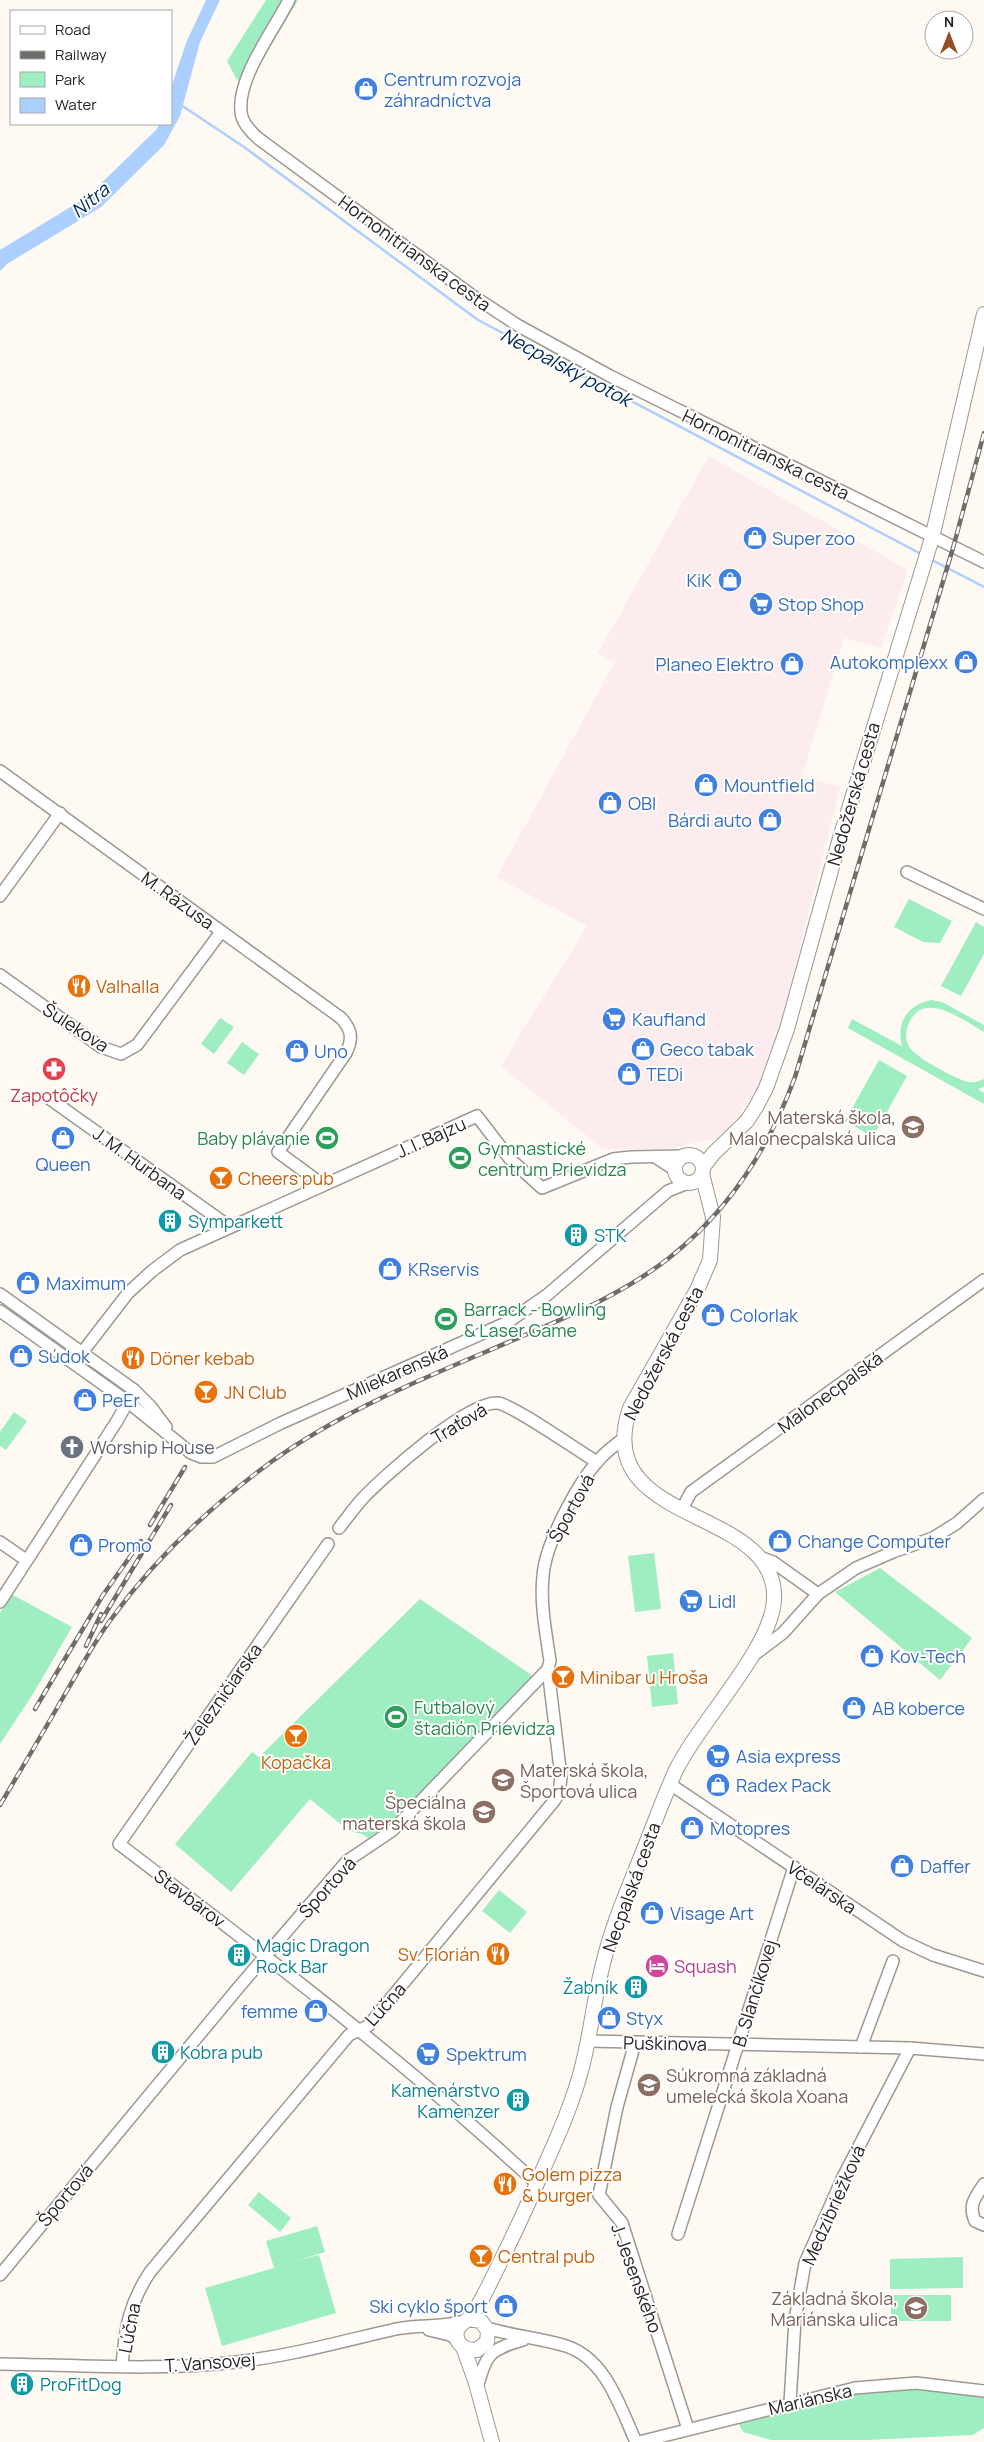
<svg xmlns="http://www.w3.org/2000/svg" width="984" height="2442" font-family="Manrope,sans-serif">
<rect width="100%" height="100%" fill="#fff9f3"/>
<polygon fill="#fceced" points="709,456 908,570 881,648 844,638 802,776 840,787 780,1028 762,1082 722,1137 665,1149 603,1149 501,1066 587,926 497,877 615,662 598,653"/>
<g fill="#9eeec2">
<polygon points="266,0 298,0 258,68 237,80 227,61"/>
<polygon points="909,899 952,921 940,943 923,942 894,927"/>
<polygon points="976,922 984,927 984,954 961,996 941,986"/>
<path d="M931 1000 942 1002 984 1025V1032C964 1021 924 989 909 1023 905 1031 905 1040 910 1048 917 1058 957 1080 969 1082 975 1083 979 1081 984 1079V1087L978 1089 984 1093V1104L848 1028 852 1019 902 1046C896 1023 907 1005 931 1000Z"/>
<polygon points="220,1018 234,1027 214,1054 201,1044"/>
<polygon points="242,1042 259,1054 244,1075 227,1063"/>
<polygon points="879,1060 907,1076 873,1137 845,1121"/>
<polygon points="14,1412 27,1421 6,1450 0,1446 0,1432"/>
<polygon points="654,1553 661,1609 635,1612 628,1556"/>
<polygon points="880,1568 972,1638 940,1680 835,1592"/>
<polygon points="11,1594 72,1627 33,1694 0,1744 0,1613"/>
<polygon points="420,1599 533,1676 387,1826 368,1838 362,1834 349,1831 310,1799 231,1892 175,1844 252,1752 259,1757"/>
<polygon points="673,1653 678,1704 652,1707 647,1656"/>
<polygon points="499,1890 527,1912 510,1933 482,1911"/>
<polygon points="259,2192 291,2218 280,2232 248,2205"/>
<polygon points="317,2226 325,2252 296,2261 319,2255 336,2313 222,2346 205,2288 274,2268 266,2241"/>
<polygon points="963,2257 963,2288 890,2289 890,2259"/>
<rect x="891" y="2295" width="60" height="26"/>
<polygon points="892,2389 952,2392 984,2398 984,2428 973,2435 868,2440 771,2440 743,2432 738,2423 837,2398"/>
</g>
<polygon fill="#abd0ff" points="206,0 220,0 200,42 180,116 164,145 101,207 7,264 0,271 0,250 87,197 157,129 159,124 171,124 171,88 186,43"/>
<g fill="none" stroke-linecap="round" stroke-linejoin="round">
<g stroke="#abd0ff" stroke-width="2.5">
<polyline points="181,105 244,147 478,320 923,555"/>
<polyline points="930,559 984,587"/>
</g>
<g stroke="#9d9892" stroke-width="14">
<g id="minor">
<path d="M289 0C274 30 233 83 242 117 245 126 252 133 259 139L470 294 519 326 610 376 984 562"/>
<path d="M0 771 341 1018C352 1030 353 1039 346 1053L278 1152 323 1185"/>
<polyline points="907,872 984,909"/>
<polyline points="0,896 60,813"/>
<polyline points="0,975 101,1047 121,1054 137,1045 221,932"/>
<polyline points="50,1099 230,1227"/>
<polyline points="655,1157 675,1170"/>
<polyline points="0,1294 134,1390 151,1407 166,1427"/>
<polyline points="0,1311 128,1402 191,1453 201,1457 213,1457 281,1423 508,1322 547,1295 668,1191 688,1183"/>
<polyline points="74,1363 128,1293 152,1271 180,1250 477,1116 510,1159 542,1188 613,1159 631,1157 684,1156"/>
<polyline points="682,1509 691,1492 984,1280"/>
<path d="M339 1528C347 1518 354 1508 363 1498 384 1476 469 1400 498 1403 515 1406 578 1451 597 1462"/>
<polyline points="0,1542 26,1560"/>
<path d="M328 1544 119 1844C261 1952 406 2062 537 2184"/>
<polyline points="757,1556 773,1562 818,1594"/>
<polyline points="0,1602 117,1421 134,1390"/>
<polyline points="755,1654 783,1633 818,1594 856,1568 893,1552 933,1538 957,1523 984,1499"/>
<polyline points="670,1784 903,1941 933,1955 984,1971"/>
<polyline points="588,2041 910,2048 984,2054"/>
<polyline points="635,2043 617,2107 599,2195 622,2223 688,2429"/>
<polyline points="861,2047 893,1961"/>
<path d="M984 2184C975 2198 968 2205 975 2221L984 2225"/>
<polyline points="678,2234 794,1867"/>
<path d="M0 2275 238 1988 347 1861 393 1830 548 1669 550 1661C546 1633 540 1604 543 1576 545 1545 576 1486 597 1462 604 1453 614 1446 623 1439"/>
<path d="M487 2328C513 2336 540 2338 566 2346 606 2359 620 2407 636 2442"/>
<polyline points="429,2330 450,2335 458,2340"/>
<path d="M0 2364C77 2365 159 2371 236 2362 290 2356 343 2341 396 2329 418 2324 442 2328 464 2321"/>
<path d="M122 2366C125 2328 129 2304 150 2272L349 2035 368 2026 554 1801 559 1793 561 1777 548 1669"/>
<path d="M477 2388C487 2354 488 2350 523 2340"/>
<polyline points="790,2403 795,2320 805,2263 843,2177 910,2048"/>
<polyline points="639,2442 855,2388 916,2383 984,2391"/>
</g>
</g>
<g stroke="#9d9892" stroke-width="16">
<g id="major">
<circle cx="689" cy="1169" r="14"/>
<polyline points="703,1167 713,1154 747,1121 756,1107 766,1088 787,1029 840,838 932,538 984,314"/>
<path d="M468 2319 481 2321 488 2331 487 2342 477 2350C466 2351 454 2344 457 2331 459 2324 463 2324 468 2319 475 2313 481 2300 486 2291 504 2255 522 2218 538 2181 554 2144 572 2107 582 2067 591 2033 594 1998 603 1964 612 1925 629 1887 644 1849 654 1824 664 1797 675 1772 698 1723 771 1650 774 1600 779 1504 589 1528 630 1408L697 1290 710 1260 713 1217 702 1174"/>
<polyline points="463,2347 475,2380 492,2442"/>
</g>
</g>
<use href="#minor" stroke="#fff" stroke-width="11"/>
<use href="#major" stroke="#fff" stroke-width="14"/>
<g stroke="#706d69" stroke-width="4.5">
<g id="rail">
<polyline points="150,1525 185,1467"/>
<polyline points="101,1621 171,1505"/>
<polyline points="86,1646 101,1614"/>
<polyline points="35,1709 103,1595 141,1541"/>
<path d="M0 1805C22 1768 44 1731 65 1694 80 1669 94 1642 112 1618 156 1557 211 1506 271 1462 346 1408 432 1375 516 1339 569 1316 623 1294 669 1258 729 1211 769 1148 795 1077L953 548 984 433"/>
</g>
</g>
<use href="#rail" stroke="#fff" stroke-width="2.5" stroke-dasharray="8" stroke-linecap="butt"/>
</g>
<defs>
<g id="shop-disc" transform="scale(1.25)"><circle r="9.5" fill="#3f7fe0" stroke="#fff"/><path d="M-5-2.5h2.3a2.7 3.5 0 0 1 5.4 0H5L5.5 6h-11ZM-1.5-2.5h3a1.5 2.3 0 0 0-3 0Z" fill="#fff"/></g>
<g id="supermarket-disc" transform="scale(1.25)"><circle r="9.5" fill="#3f7fe0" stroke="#fff"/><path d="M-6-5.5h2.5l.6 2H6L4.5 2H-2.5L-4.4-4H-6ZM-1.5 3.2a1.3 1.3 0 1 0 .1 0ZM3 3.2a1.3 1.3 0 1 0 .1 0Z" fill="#fff"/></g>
<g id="restaurant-disc" transform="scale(1.25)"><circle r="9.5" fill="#e8710a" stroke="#fff"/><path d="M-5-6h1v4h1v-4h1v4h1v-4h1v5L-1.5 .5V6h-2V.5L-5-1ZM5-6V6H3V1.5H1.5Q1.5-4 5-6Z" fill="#fff"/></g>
<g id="pharmacy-disc" transform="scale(1.25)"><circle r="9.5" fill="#e0444e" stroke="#fff"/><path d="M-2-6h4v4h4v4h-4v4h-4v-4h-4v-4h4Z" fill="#fff"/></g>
<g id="school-disc" transform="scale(1.25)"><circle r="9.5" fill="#8d6e63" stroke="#fff"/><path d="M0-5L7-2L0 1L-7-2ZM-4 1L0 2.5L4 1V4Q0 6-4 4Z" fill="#fff"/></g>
<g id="stadium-disc" transform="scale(1.25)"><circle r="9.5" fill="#2e9e5b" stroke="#fff"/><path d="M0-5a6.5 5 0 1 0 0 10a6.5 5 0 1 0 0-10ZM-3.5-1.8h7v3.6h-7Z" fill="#fff"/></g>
<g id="bar-disc" transform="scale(1.25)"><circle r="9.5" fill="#e8710a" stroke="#fff"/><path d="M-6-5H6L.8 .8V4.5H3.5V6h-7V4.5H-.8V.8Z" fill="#fff"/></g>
<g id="building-disc" transform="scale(1.25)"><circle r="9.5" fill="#0f9aa8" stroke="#fff"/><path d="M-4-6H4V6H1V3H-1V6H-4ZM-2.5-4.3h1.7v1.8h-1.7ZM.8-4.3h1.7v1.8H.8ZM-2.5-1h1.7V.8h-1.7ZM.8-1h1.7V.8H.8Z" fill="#fff"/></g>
<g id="church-disc" transform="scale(1.25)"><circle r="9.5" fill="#6b7280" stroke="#fff"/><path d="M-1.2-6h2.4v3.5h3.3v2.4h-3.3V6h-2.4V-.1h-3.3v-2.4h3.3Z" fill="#fff"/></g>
<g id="hotel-disc" transform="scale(1.25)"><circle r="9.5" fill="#d1479c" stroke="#fff"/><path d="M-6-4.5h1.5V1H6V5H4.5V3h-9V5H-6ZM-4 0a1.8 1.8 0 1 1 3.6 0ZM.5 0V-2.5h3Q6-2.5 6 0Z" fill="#fff"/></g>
</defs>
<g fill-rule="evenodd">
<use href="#shop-disc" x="366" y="89"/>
<use href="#shop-disc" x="755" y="538"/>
<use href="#shop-disc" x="730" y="580"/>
<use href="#supermarket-disc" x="761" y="604"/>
<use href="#shop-disc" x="966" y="662"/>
<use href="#shop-disc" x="792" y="664"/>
<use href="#shop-disc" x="706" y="785"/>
<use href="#shop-disc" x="610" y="803"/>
<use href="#shop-disc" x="770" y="820"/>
<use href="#restaurant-disc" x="79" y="986"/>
<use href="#supermarket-disc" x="614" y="1019"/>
<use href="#shop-disc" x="643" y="1049"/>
<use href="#shop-disc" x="297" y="1051"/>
<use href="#pharmacy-disc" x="54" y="1069"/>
<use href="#shop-disc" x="629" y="1074"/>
<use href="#school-disc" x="913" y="1127"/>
<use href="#shop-disc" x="63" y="1138"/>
<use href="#stadium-disc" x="327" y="1138"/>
<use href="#stadium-disc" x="460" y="1158"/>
<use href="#bar-disc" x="221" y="1178"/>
<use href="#building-disc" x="170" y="1221"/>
<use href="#building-disc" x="576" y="1235"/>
<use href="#shop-disc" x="390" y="1269"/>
<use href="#shop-disc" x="28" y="1283"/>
<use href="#shop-disc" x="713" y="1315"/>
<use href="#stadium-disc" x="446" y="1319"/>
<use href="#shop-disc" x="21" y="1356"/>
<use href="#restaurant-disc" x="133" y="1358"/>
<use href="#bar-disc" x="206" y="1392"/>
<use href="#shop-disc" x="85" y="1400"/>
<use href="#church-disc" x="72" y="1447"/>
<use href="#shop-disc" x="780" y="1541"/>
<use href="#shop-disc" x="81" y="1545"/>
<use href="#supermarket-disc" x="691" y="1601"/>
<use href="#shop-disc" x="872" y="1656"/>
<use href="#bar-disc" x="563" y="1677"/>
<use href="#shop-disc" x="854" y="1708"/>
<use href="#stadium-disc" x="396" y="1717"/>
<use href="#bar-disc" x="296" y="1736"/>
<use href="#supermarket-disc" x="718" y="1756"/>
<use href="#school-disc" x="503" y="1780"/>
<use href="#shop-disc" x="718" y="1785"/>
<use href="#school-disc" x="484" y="1812"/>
<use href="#shop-disc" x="692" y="1828"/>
<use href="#shop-disc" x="902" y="1866"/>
<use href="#shop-disc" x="652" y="1913"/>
<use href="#restaurant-disc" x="498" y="1954"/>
<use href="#building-disc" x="239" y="1955"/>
<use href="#hotel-disc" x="657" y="1966"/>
<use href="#building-disc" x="636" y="1987"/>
<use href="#shop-disc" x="316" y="2011"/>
<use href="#shop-disc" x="609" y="2018"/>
<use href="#building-disc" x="163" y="2052"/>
<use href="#supermarket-disc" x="428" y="2054"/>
<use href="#school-disc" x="649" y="2085"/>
<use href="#building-disc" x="518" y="2100"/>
<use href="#restaurant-disc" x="505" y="2184"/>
<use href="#bar-disc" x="481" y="2256"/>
<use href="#shop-disc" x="506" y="2306"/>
<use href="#school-disc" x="916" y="2308"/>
<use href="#building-disc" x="22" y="2384"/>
</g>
<g text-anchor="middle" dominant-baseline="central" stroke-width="4" stroke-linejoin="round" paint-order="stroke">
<g font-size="18" fill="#366cbe" stroke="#fff" text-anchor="start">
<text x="384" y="79">Centrum rozvoja<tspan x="384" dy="21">záhradníctva</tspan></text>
<text x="772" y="538">Super zoo</text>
<text x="712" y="580" text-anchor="end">KiK</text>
<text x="778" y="604">Stop Shop</text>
<text x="948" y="662" text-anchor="end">Autokomplexx</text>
<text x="774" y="664" text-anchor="end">Planeo Elektro</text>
<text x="724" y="785">Mountfield</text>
<text x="628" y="803">OBI</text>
<text x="752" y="820" text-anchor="end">Bárdi auto</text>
<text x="632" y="1019">Kaufland</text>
<text x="660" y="1049">Geco tabak</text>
<text x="314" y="1051">Uno</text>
<text x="646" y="1074">TEDi</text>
<text x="63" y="1164" text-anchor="middle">Queen</text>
<text x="408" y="1269">KRservis</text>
<text x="46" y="1283">Maximum</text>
<text x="730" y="1315">Colorlak</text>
<text x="38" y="1356">Súdok</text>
<text x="102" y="1400">PeEr</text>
<text x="798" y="1541">Change Computer</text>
<text x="98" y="1545">Promo</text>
<text x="708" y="1601">Lidl</text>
<text x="890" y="1656">Kov-Tech</text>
<text x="872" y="1708">AB koberce</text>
<text x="736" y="1756">Asia express</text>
<text x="736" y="1785">Radex Pack</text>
<text x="710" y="1828">Motopres</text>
<text x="920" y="1866">Daffer</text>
<text x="670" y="1913">Visage Art</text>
<text x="298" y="2011" text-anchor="end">femme</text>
<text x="626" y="2018">Styx</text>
<text x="446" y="2054">Spektrum</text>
<text x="488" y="2306" text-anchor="end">Ski cyklo šport</text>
</g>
<g font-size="18" fill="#262422" stroke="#fff">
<text transform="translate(415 253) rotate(36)">Hornonitrianska cesta</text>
<text transform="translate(766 454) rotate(26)">Hornonitrianska cesta</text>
<text transform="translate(853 794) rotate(-74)">Nedožerská cesta</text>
<text transform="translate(178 900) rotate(36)">M. Rázusa</text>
<text transform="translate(76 1027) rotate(33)">Šulekova</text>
<text transform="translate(431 1137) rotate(-24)">J. I. Bajzu</text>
<text transform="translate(140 1163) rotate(36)">J. M. Hurbana</text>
<text transform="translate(663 1353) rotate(-62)">Nedožerská cesta</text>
<text transform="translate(397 1372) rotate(-24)">Mliekarenská</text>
<text transform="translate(830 1392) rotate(-36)">Malonecpalská</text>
<text transform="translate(459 1423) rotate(-31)">Traťová</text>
<text transform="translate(571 1508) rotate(-61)">Športová</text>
<text transform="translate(223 1694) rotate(-55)">Železničiarska</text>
<text transform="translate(327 1887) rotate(-48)">Športová</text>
<text transform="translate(631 1887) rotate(-70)">Necpalská cesta</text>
<text transform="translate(822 1887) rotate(34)">Včelárska</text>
<text transform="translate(190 1898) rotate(37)">Stavbárov</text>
<text transform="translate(754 1993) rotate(-73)">B. Slančíkovej</text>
<text transform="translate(385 2004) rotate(-48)">Lúčna</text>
<text transform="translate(665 2043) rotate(1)">Puškinova</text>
<text transform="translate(65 2195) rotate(-50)">Športová</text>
<text transform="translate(833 2205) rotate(-66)">Medzibriežková</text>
<text transform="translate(637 2278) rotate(70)">J. Jesenského</text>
<text transform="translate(129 2328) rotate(-79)">Lúčna</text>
<text transform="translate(210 2362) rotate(-4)">T. Vansovej</text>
<text transform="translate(810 2399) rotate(-13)">Mariánska</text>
</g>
<g font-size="18" fill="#c56008" stroke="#fff" text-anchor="start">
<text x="96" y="986">Valhalla</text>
<text x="238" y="1178">Cheers pub</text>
<text x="150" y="1358">Döner kebab</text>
<text x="224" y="1392">JN Club</text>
<text x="580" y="1677">Minibar u Hroša</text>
<text x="296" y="1762" text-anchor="middle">Kopačka</text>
<text x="480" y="1954" text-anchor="end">Sv. Florián</text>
<text x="522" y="2174">Golem pizza<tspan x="522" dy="21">&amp; burger</tspan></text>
<text x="498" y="2256">Central pub</text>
</g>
<g font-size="18" fill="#be3a42" stroke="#fff">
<text x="54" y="1095">Zapotôčky</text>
</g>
<g font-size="18" fill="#785e54" stroke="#fff" text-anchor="end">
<text x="896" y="1117">Materská škola,<tspan x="896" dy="21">Malonecpalská ulica</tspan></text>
<text x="520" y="1770" text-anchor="start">Materská škola,<tspan x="520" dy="21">Športová ulica</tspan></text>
<text x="466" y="1802">Špeciálna<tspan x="466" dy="21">materská škola</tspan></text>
<text x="666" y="2075" text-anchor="start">Súkromná základná<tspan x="666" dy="21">umelecká škola Xoana</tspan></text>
<text x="898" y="2298">Základná škola,<tspan x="898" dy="21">Mariánska ulica</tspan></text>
</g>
<g font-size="18" fill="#27864d" stroke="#fff" text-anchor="start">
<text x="310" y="1138" text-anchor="end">Baby plávanie</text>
<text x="478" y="1148">Gymnastické<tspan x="478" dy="21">centrum Prievidza</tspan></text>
<text x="464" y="1309">Barrack - Bowling<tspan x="464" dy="21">&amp; Laser Game</tspan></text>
<text x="414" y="1707">Futbalový<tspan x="414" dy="21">štadión Prievidza</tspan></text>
</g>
<g font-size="18" fill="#0d838f" stroke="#fff" text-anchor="start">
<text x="188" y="1221">Symparkett</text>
<text x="594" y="1235">STK</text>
<text x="256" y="1945">Magic Dragon<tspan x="256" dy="21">Rock Bar</tspan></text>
<text x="618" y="1987" text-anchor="end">Žabník</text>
<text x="180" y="2052">Kobra pub</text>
<text x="500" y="2090" text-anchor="end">Kamenárstvo<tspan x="500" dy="21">Kamenzer</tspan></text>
<text x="40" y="2384">ProFitDog</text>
</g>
<g font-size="18" fill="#5b616d" stroke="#fff" text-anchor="start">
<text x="90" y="1447">Worship House</text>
</g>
<g font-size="18" fill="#b23c85" stroke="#fff" text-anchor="start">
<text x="674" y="1966">Squash</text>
</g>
<g font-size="19" font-style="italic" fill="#002857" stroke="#fff">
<text transform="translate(90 200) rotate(-39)">Nitra</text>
<text transform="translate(566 367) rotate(28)">Necpalský potok</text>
</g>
</g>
<rect x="10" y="10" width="162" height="115" fill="#ffffff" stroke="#a8a7a7"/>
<rect x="20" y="26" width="25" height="8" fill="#ffffff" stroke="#a8a7a7"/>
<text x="55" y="35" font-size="15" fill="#262422">Road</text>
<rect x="20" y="51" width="25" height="8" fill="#706d69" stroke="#a8a7a7"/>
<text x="55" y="60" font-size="15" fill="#262422">Railway</text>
<rect x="20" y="72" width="25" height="15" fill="#9eeec2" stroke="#a8a7a7"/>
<text x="55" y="85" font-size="15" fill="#262422">Park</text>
<rect x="20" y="98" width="25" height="15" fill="#abd0ff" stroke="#a8a7a7"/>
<text x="55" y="110" font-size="15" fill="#262422">Water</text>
<g transform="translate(949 35)"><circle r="24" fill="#ffffff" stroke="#a8a7a7"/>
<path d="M0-4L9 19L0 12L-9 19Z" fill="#934f23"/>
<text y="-8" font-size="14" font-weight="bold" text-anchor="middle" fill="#262422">N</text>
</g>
</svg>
